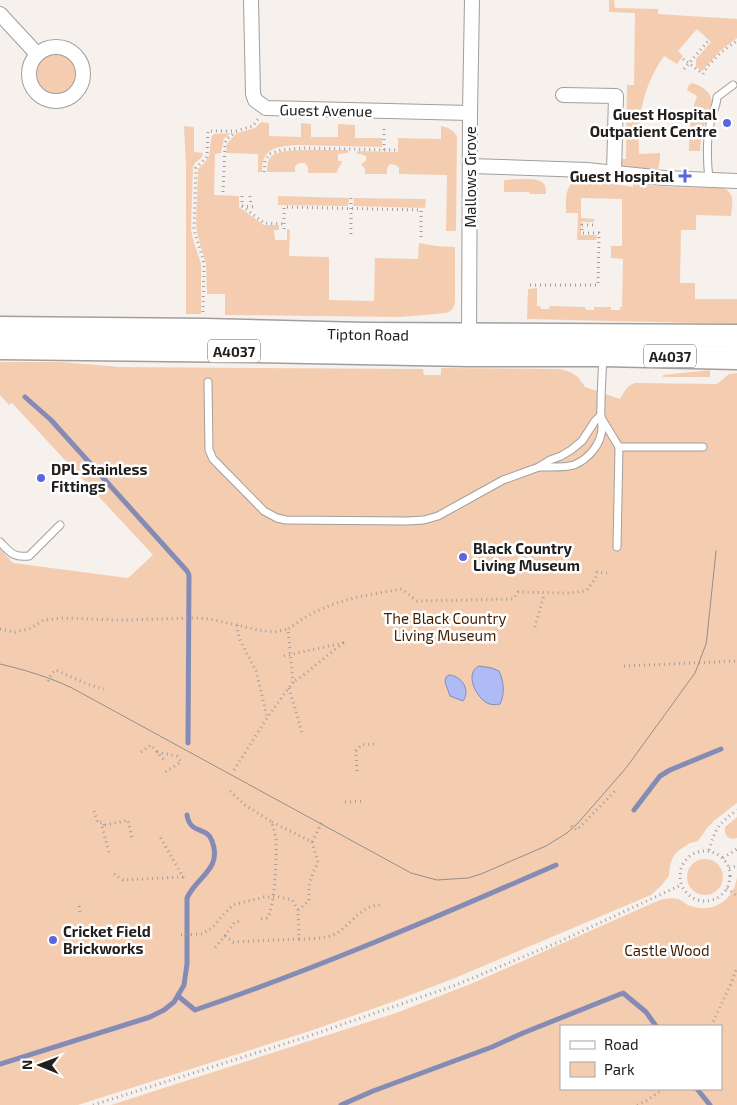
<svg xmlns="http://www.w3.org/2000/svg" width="737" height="1105" font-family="'Exo 2',sans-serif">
<rect width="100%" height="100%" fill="#f6f1ed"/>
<g fill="#f4cdb1" fill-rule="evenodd">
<path d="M609 0H614L615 8 658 9V14L737 19V38L720 51 702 71 696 67V59L711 42 697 29 678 51 683 56 677 64 664 56C642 88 638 116 639 154L660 153V160L658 169 655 170 621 166V159H626L627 85H634L635 13 609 12Z"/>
<circle cx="56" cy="74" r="20"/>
<path d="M692 83C701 85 711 92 712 102 705 119 701 133 700 151H689C689 132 690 114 697 96L687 90 689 85Z"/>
<path d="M261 122 269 123V136L301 137V123L311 124V137H338V124L355 125V138H382V147L296 145C275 147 262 148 262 172H258V154L226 153 227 144 233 137 237 133 255 128Z"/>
<polygon points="184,126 194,127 194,152 203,153 202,157 195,163 193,167 191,229 193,239 201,264 201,314 186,314 186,166"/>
<path d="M441 126C448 127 453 130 457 136L456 231H446L447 175 399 174V168L396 165 390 164 387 168V174H365V169L361 164 366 161V156L362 155V154H357V151L398 152V138L441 139Z"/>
<path d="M230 133 224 139 221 153 215 154 214 195 239 196V207L264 225H279V230H274L275 240H287V229L290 230 289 256 329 257V300L374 301 375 258 418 259 419 243 436 246 455 247V302C454 308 452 311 446 313L401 317 225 315V294H207L206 264 197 233 196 221 198 169C215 154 207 154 212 136L214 134Z"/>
<path d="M299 150H348V153L338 154V161H342C342 165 337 168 337 173H308V167L305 163H299L295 166V172H267C266 150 281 152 299 150Z"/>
<path d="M581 178 633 187V183L669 187 723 188C736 193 732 205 731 216L696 215V230H681L680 283H695V299H737V324L527 319 528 289 537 288V306H540L541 309H549L550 306 585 307 586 310H594V307H611V310H620V307H622L623 259 611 258V246H622V199L581 198V218L594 219V222H581V235H597L596 240H577L578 213H566C566 198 564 184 581 178Z"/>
<path d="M504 180C512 180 535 177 542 182 546 185 546 189 546 194H530L529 192H504Z"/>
<polygon points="278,196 349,198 348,206 278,205"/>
<polygon points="354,198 426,199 425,208 353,206"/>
<path d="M0 362H61L120 367 423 369 424 375H441V368L559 369C573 372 578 375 585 387L620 399C624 392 627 385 635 383L717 384 729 374 737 373V803L715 820 707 828 698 841 690 843 678 851 673 857 670 865 669 876 660 887 651 895 455 978 392 1002 310 1031 78 1105H0V549L13 563 128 578 153 555 12 403 9 405 0 395Z"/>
<polygon points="710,370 710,377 663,377 663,375"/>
<path d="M737 817V838L732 839C726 837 724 833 725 827Z"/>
<circle cx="705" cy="877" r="18"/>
<path d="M737 877V1105H111L396 1013 473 983 655 902C662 899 670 897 678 899 682 900 686 905 691 906 707 912 724 905 732 892 735 887 736 882 737 877ZM561 1026H721V1089H561Z"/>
</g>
<g fill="#aebbf7" stroke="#848cb6">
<path d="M479 666 492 668 499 671C504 682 505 693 500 704 495 705 491 705 487 703 476 697 464 673 479 666Z"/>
<path d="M449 675C462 676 471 690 463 701L450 696 445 682 446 677Z"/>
</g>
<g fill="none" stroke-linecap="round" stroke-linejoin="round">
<g stroke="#848cb6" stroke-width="5">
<polyline points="25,397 51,420 187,571 189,575 188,743"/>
<polyline points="634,810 660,776 670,770 721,749"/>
<path d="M178 996 195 1010C318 968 437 917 556 865"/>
<path d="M0 1064 150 1017 164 1010 174 1002 184 985 187 964V898C196 877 223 869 212 841 207 826 190 835 187 815"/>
<polyline points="697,1089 710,1105"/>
<polyline points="341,1105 373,1091 492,1047 523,1033 623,993 646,1012 656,1026"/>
</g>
<g stroke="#a29e9b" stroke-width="9">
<g id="service">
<path d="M709 180C707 161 706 142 710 124 711 115 717 106 717 97L733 85"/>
<polyline points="208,382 209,450 213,459 264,511 277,518 286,520 407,521 424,520 438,516 503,480 539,467 550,460 561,456 571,450 582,441 595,421 600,416"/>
<polyline points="602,419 619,447 617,547"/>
<polyline points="619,447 703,447"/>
<path d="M539 467C550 467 564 468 574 465 589 459 602 443 602 427 602 420 600 414 601 407 601 391 602 374 603 357"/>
<path d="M0 542C10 552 13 558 29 556L60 525"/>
</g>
</g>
<g stroke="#a29e9b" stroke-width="16">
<g id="minor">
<polyline points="251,0 253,94 255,100 266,108 470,113"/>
<polyline points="0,14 37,54"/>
<circle cx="56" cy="74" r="27"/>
<polyline points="563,95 616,96 614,173"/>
<polyline points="470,166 587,170 664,178 737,181"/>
<polyline points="469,342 470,113 472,0"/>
</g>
</g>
<g stroke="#a29e9b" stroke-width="25">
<g id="primary">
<polyline points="0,328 205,330 364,334 737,336"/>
<polyline points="0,348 254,351 468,355 603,355 737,358"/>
</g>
</g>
<g stroke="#a29e9b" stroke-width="3" stroke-dasharray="1 4" stroke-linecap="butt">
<path d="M683 59 703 74C711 60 724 49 737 41"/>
<polyline points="684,69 708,41"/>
<polyline points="384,150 384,125"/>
<polyline points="264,172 265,161 269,154 282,150 302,148 396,150"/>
<polyline points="223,192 225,145 226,140 235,132"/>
<polyline points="242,196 242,206 264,223 284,224"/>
<polyline points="250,196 251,206"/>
<polyline points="351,198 351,236"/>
<polyline points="242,206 257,207"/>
<polyline points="284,229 284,207 421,210 421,237"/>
<polyline points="530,285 598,285 599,233 582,233 582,225 594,225"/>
<polyline points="203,312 204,265 203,259 194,230 196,168 207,157 208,131 236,131 253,126 258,119"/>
<polyline points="237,625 239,638 256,671 267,717"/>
<polyline points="535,627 544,595"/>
<polyline points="0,629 15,632 29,629 44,620 63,618 119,620 197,618 210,619 259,630 275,632 288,629"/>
<polyline points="284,656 343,643 301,677 293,682"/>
<polyline points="624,666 737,661"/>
<polyline points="48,681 52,673 56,670 87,684 104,689"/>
<polyline points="289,688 303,736"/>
<polyline points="141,752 151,745 164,760"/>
<polyline points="157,752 177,756 181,762 162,774"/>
<path d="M234 770 267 718 293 682 288 629C296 624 303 618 311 614 339 599 371 594 402 589L417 601 513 599 518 592 568 593 586 591 595 579 597 572 607 573"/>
<polyline points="357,771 356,751 361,745 374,744"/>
<path d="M230 791 245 805 272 822C273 828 276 835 276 841 277 854 275 909 267 918L260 919"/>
<polyline points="345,802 363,801"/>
<polyline points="94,811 98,823 103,822 104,825"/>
<polyline points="272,822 312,842 323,820"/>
<polyline points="571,826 577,830 617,789"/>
<path d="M709 850C716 827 718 825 737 810"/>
<circle cx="705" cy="876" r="25"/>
<polyline points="109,852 102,826 128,820 132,839"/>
<polyline points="723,858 737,849"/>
<polyline points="729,868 737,866"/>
<polyline points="114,874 123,880 183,877 159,835"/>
<polyline points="727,888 737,896"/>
<path d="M298 910 309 901C308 885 310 877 318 863L312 842"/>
<polyline points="80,912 79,906 81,906"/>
<polyline points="181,935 202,934 213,927 223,915 233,905 264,897 279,897 292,900 298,910 299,939 233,942 225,936 213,950"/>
<polyline points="225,936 235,922 241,921"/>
<path d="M299 939C312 939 329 939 340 931 355 920 361 905 382 905"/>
<polyline points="711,1026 731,984 737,967"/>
<polyline points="93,1105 306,1037 456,985 561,941 681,885"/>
<polyline points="637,1105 646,1101 663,1089"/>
</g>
<use href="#service" stroke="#fff" stroke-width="7"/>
<use href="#minor" stroke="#fff" stroke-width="14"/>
<use href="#primary" stroke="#fff" stroke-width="22"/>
<path stroke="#928e8c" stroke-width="1" d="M0 664C25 670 49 677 72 688L411 873 437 880 468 878 481 874 546 846 567 833 578 823 626 768 674 702 695 673 706 644 707 637 716 551"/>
</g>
<g fill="#5a67de" stroke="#fff" stroke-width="2">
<circle cx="727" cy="123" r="5"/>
<path d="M682.5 168.5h5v5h5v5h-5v5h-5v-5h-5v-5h5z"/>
<circle cx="41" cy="478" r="5"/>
<circle cx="463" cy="557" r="5"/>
<circle cx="53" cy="940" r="5"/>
</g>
<g text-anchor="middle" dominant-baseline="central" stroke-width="5" stroke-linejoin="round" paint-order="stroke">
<g fill="#fff" stroke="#646362" stroke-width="1">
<rect x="208" y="339.5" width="52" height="23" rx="4"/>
<rect x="644" y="344.5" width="52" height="23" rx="4"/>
</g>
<g font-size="14" font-weight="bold" fill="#22201f">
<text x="234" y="351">A4037</text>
<text x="670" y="356">A4037</text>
</g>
<g font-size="15" fill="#22201f" stroke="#fff">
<text transform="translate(326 110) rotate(1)">Guest Avenue</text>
<text transform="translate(470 177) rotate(-90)">Mallows Grove</text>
<text transform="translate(368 334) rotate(1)">Tipton Road</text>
</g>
<g font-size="15" font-weight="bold" fill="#22201f" stroke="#fff" text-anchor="start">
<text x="717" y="114" text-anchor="end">Guest Hospital<tspan x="717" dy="17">Outpatient Centre</tspan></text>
<text x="674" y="176" text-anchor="end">Guest Hospital</text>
<text x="51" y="469">DPL Stainless<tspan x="51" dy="17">Fittings</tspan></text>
<text x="473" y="548">Black Country<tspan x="473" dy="17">Living Museum</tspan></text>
<text x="63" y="931">Cricket Field<tspan x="63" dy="17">Brickworks</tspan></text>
</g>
<g font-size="15" fill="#431f00" stroke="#fff">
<text x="445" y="618">The Black Country<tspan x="445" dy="17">Living Museum</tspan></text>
<text x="667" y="950">Castle Wood</text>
</g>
</g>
<rect x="560" y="1025" width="162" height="65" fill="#ffffff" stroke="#a7a6a5"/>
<rect x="570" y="1041" width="25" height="8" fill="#ffffff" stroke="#a7a6a5"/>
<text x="604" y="1050" font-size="15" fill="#22201f">Road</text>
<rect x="570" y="1062" width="25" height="15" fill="#f4cdb1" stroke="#a7a6a5"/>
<text x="604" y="1075" font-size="15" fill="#22201f">Park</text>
<g transform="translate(40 1065) rotate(271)" stroke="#ffffff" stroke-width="4" paint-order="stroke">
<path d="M0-4L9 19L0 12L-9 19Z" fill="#22201f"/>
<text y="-8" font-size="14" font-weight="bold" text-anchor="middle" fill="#22201f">N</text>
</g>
</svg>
